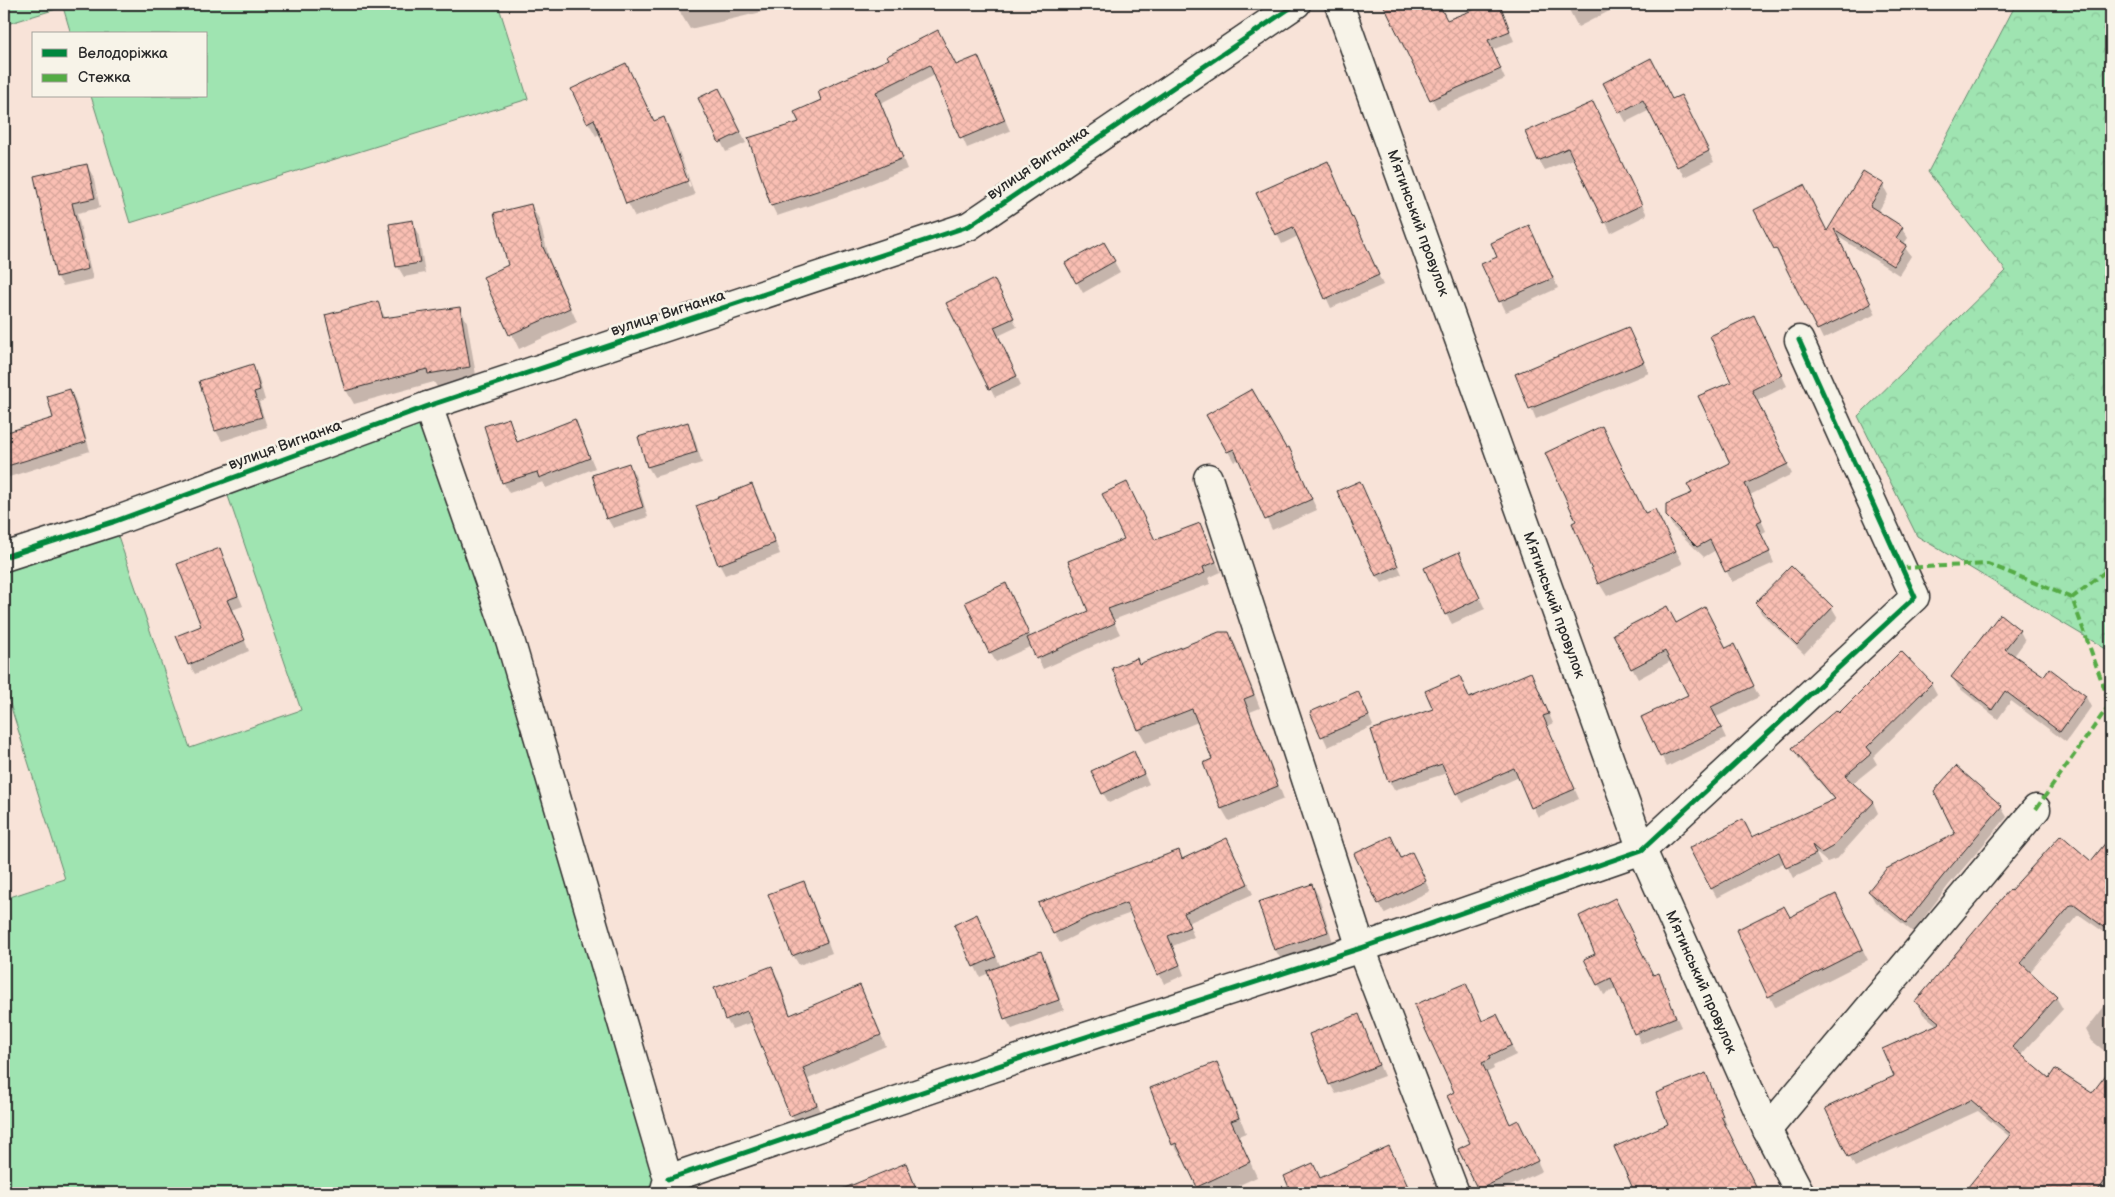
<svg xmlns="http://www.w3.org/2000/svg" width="2115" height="1197" font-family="'Balsamiq Sans',sans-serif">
<defs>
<pattern id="forest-crowns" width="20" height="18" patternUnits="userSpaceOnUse" patternTransform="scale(1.25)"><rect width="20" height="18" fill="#9fe4b1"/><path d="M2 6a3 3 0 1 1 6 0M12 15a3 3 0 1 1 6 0" fill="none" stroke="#89c498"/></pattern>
<pattern id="building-cross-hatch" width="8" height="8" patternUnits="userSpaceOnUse" patternTransform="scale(1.25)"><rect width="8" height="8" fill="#fabfb3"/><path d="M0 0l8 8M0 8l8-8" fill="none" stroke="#d6a49a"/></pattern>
</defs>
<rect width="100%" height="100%" fill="#f8e3d8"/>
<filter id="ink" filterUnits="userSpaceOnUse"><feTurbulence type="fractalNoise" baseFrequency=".02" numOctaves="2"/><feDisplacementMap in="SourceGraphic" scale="10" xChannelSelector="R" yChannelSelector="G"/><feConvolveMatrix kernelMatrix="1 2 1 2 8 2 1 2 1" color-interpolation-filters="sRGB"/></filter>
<g filter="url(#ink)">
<polygon fill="url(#forest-crowns)" stroke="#65886e" points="2016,4 2111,4 2111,652 1917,536 1858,416 2006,271 1928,172"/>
<g fill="#9fe4b1" stroke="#65886e">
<polygon points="4,4 498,4 528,99 130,223 91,96 206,96 206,34 71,34 63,7 4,25"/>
<polygon points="422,421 500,643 657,1180 653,1193 4,1193 4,899 65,879 4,685 4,569 117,533 190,748 301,710 227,493"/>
</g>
<g fill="#0003" fill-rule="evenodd">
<polygon points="678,4 768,4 770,10 690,29 681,14"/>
<polygon points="1385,4 1438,4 1447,21 1492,4 1499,4 1514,41 1492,50 1505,79 1437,109"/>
<polygon points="1566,4 1623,4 1578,27"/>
<polygon points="978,58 1010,131 967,148 935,75 881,103 907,169 850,192 777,216 772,206 750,139 800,122 823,100 891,60 956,66"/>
<path d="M626 64 654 122 664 119 672 132 695 195 635 217 628 203 601 133 596 136 588 122ZM668 132H671L691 186 689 187Z"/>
<polygon points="1605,84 1672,101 1687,107 1714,162 1684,177 1650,110 1626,122"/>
<polygon points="725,100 746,143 726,152 721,142"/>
<polygon points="1593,104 1647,215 1611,233 1575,158 1545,170 1539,160"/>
<polygon points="1327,162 1383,285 1331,308 1298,236 1282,244 1257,193"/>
<polygon points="87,166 93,176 100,208 77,213 93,279 63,286 57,276 47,236"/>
<polygon points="1883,185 1888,195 1878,212 1902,228 1908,238 1903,245 1911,256 1899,275 1837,236 1876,314 1823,339 1782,257 1780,258 1775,248 1827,233"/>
<polygon points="530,205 539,219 550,261 577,322 519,349 484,277 509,266"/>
<polygon points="412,222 418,232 425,273 404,277 398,267"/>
<polygon points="1529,227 1558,288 1506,312 1483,265 1499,258"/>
<polygon points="1104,243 1120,272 1083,293 1067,264"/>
<polygon points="999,289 1017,327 998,336 1021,385 995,397 948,303"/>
<polygon points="377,302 386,319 460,308 467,322 477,381 437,387 434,382 354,404 346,390"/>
<polygon points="1759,327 1787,386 1757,401 1792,474 1750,495 1766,531 1761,534 1774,563 1732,582 1716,550 1704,557 1673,527 1667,516 1732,464 1733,383"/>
<polygon points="1628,329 1649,373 1536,419 1517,374"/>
<polygon points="252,366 258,376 265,400 259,402 267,427 222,441 216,431 201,382"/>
<polygon points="70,391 75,399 90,451 6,478 4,474 4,434 55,419"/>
<polygon points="1208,416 1286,450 1294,459 1317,510 1272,530 1239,459 1234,462"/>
<polygon points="508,419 518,443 575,421 595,468 546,488 543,482 509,493 503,482"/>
<polygon points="687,423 693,433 702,463 654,477 648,467 640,437"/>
<polygon points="1602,427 1636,498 1646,514 1662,524 1683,564 1607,596 1599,583 1578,522"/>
<polygon points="629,465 635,475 648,517 613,528 607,518"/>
<polygon points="752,486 758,496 780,554 725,575 719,564"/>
<polygon points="1364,491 1402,574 1382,583 1377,575"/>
<polygon points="1200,524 1221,572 1208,578 1210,584 1113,620 1120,634 1043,669 1032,646 996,662 990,652 1011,595 1031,638 1090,612 1155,541"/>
<polygon points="219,549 243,606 232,610 249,651 195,674 189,664 202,627"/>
<polygon points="1464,564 1485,609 1452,624 1446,614"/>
<polygon points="1791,568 1832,608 1838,618 1804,654 1762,614 1756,604"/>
<polygon points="2001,616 2020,631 2025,641 2014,656 2044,677 2050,670 2086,697 2091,707 2066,742 2011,701 1998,719 1958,687 1952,677"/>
<polygon points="1676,624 1739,656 1759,697 1716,717 1726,738 1667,767 1643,718 1690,696 1671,661 1638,679 1614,635"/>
<polygon points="1228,633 1236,646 1260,708 1250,712 1284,799 1229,821 1222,809 1214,760 1198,722 1146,743 1139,730 1114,669 1140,665"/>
<polygon points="1531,674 1553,723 1547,726 1579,799 1538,817 1519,777 1462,803 1447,773 1394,790 1389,781 1434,710 1459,678 1470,699"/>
<polygon points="1931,683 1937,694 1873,757 1877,764 1852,784 1873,802 1878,813 1838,858 1827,862 1815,852 1821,865 1793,878 1785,862 1717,898 1712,889 1785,850 1752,839 1835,800 1799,759 1793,748 1838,715"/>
<polygon points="1363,702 1373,726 1328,747 1312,713"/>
<polygon points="1133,752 1149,784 1109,803 1103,793"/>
<polygon points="2001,807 2007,817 1948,886 1913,932 1875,902 1869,891"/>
<polygon points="1390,837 1402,859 1417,864 1430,891 1385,913 1379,903"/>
<polygon points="2111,838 2111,937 2081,916 2077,916 2029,973 2056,997 2063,1009 2020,1056 2049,1080 2092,1095 2111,1070 2111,1193 2102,1193 2099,1191 2097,1193 1964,1193 2010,1137 1978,1111 1855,1167 1849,1156 1896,1077 1938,1026 1923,1014 1917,1002 2091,863"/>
<polygon points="1232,849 1253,894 1188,923 1194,937 1173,946 1184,975 1164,984 1131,913 1092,927 1060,943 1054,933 1178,852 1183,860"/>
<polygon points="803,883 809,893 832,953 799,965 793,955"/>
<polygon points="1312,885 1318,895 1333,942 1281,960 1275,949"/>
<polygon points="1841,906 1868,960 1775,1007 1737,930"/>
<polygon points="977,916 1001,967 1041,953 1047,963 1064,1010 1012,1029 1006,1019 989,973 980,977 955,925"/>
<polygon points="1586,960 1653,977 1658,975 1681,1027 1641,1044 1617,988 1604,995"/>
<polygon points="772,968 778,978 791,1016 859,987 886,1046 808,1079 822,1115 797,1126 753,1022 732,1029 726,1019"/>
<polygon points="1470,993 1483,1022 1502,1024 1516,1055 1493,1066 1494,1069 1486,1073 1510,1125 1518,1121 1542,1171 1496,1193 1482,1193 1460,1149 1472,1144 1455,1093"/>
<polygon points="2111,998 2111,1056 2092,1041 2086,1030"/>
<polygon points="1358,1016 1384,1076 1336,1094 1330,1084"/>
<polygon points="1216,1063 1224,1077 1246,1133 1238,1136 1257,1177 1222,1193 1201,1193 1184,1157 1182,1158 1173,1144"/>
<polygon points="1705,1075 1727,1125 1725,1126 1759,1193 1636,1193 1616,1148 1670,1124"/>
<polygon points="1394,1158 1411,1193 1293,1193 1286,1177 1313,1164 1321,1179"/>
<polygon points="906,1165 919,1193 870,1193 865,1182"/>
</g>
<g fill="url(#building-cross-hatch)" stroke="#2b2b2b">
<polygon points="1383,4 1439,4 1447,20 1488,4 1500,4 1510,31 1488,40 1501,69 1430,100"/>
<polygon points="938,30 956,65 978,56 1005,120 960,139 930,65 876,92 903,158 845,182 771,206 748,138 799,122 794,112 821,100 818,91 889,59 887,56"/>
<polygon points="1651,58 1672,99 1681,95 1709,151 1677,167 1643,100 1619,113 1603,83"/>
<polygon points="626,63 654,121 664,117 688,181 626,204 594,119 587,123 571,89"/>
<polygon points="719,88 741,132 719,143 698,98"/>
<polygon points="1593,102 1642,205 1604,223 1568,148 1538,161 1525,132"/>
<polygon points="1328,161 1352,218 1353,217 1379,275 1325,299 1293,227 1275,235 1256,193"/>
<polygon points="87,164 95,198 72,203 88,269 56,277 34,176"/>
<polygon points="1863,171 1884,184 1870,206 1903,227 1896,238 1907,245 1893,266 1834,229 1871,304 1817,330 1776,248 1774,249 1754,210 1804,185 1827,231"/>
<polygon points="531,204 542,245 570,308 509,335 483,277 508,265 494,213"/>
<polygon points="413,220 420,263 396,267 389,224"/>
<polygon points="1529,225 1553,278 1499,302 1481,264 1497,257 1491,243"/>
<polygon points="1104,242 1115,261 1076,283 1065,263"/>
<polygon points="994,279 1014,318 994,327 1017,376 989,389 946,303"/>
<polygon points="378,301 383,318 460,307 470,367 428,374 427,369 345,391 325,315"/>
<polygon points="1754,315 1782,375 1752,390 1788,464 1745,484 1762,520 1756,523 1770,552 1725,572 1710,540 1697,547 1666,516 1666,504 1692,493 1687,484 1730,463 1698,396 1731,382 1710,336"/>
<polygon points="1628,327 1644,362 1529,409 1515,374"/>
<polygon points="253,364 260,390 254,392 262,417 215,431 199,381"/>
<polygon points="70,389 86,442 4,467 4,433 53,418 47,396"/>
<polygon points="1252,389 1286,448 1289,447 1312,499 1265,520 1234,449 1227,452 1206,415"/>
<polygon points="509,418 517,442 575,419 590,458 539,478 537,472 502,483 484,426"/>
<polygon points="688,422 697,452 647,467 638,437"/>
<polygon points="1602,426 1645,513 1655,509 1676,551 1598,584 1572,523 1576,521 1545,453"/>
<polygon points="629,463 643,507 606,519 592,475"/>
<polygon points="1360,481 1398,566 1376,576 1337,491"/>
<polygon points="1127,482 1155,540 1200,523 1216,562 1203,567 1205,573 1108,609 1115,623 1036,659 1027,638 1088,611 1068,561 1124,539 1102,494"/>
<polygon points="752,484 775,543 718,565 696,506"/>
<polygon points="220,548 238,596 227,600 245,640 188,665 176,636 201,626 177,564"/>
<polygon points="1459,552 1480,598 1445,615 1424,568"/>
<polygon points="1791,566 1833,607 1797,645 1755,603"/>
<polygon points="1006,583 1029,634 989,653 965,602"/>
<polygon points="1667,606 1676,623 1705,607 1726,648 1734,644 1754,686 1711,707 1722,728 1660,757 1641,717 1688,695 1665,651 1631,669 1613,634"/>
<polygon points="2000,614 2020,630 2005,649 2044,676 2049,668 2086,696 2060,732 2005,691 1992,710 1951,677"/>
<polygon points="1219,632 1229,632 1254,695 1244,699 1278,786 1221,809 1203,763 1212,759 1192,709 1138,730 1112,668 1137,658 1139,664"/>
<polygon points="1901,651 1932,683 1867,747 1872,753 1845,776 1874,802 1832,847 1821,853 1812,845 1816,854 1786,868 1779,852 1711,889 1689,848 1743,819 1752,837 1835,799 1792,748 1836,710 1839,713"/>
<polygon points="1531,672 1549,714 1543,716 1575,789 1531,808 1514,768 1456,794 1442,764 1388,782 1371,730 1433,709 1425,691 1460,676 1469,698"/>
<polygon points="1358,691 1369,716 1321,737 1310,712"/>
<polygon points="1134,751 1144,774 1102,794 1091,771"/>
<polygon points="1956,766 2002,806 1943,876 1906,923 1868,891 1886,869 1955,834 1934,791"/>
<polygon points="2061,835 2091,861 2111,836 2111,932 2074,905 2071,905 2021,963 2057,997 2012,1047 2049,1078 2055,1069 2092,1093 2111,1068 2111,1173 2096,1193 1963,1193 2011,1134 1971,1100 1848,1157 1825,1108 1894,1076 1882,1049 1940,1023 1915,1002 2009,890 2010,891"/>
<polygon points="1391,836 1401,858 1412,852 1426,881 1378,904 1354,854"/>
<polygon points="1227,838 1248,884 1184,913 1190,927 1168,936 1180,965 1157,975 1126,903 1086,918 1053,934 1038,903 1179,850 1182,859"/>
<polygon points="804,881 827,942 792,956 768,894"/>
<polygon points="1312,884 1328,932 1274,950 1258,902"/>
<polygon points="1836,894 1863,949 1768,997 1736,930 1784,906 1790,917"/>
<polygon points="1615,898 1653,975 1659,973 1676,1017 1634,1034 1611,978 1597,985 1584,959 1595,954 1579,916"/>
<polygon points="977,914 996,957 973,967 954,925"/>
<polygon points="1041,951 1059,1000 1004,1019 987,971"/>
<polygon points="772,966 790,1015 860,985 881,1035 803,1068 817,1105 790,1116 747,1011 725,1020 714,988"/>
<polygon points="1466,983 1482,1021 1497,1014 1512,1045 1489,1056 1490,1059 1482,1063 1510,1124 1518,1120 1538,1161 1478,1190 1458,1149 1470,1143 1447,1096 1454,1092 1414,1005"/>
<polygon points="1359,1014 1379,1065 1329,1085 1309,1034"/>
<polygon points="1217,1062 1239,1118 1231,1121 1250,1162 1197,1187 1176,1143 1172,1145 1150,1088"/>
<polygon points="1706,1073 1723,1116 1721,1116 1759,1193 1635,1193 1614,1147 1668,1124 1656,1093"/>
<polygon points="1389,1146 1411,1193 1288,1193 1291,1192 1284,1176 1313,1163 1320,1178"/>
<polygon points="906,1163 918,1193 835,1193 835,1192"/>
</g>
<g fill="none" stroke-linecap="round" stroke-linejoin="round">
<g stroke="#2b2b2b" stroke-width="31">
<g id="minor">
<polyline points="1339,4 1642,850 1767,1130 1800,1193"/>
<polyline points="428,406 510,640 668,1179 664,1193"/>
<polyline points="1208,478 1361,948 1455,1193"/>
<polyline points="4,557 113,522 428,406 969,226 1296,4"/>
<polyline points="1767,1130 2036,809"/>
<polyline points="668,1179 1036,1053 1361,948 1642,850 1915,597 1799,340"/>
</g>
</g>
<use href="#minor" stroke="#f7f3e8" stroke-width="28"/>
<g stroke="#54ab44" stroke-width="4" stroke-dasharray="8 4" stroke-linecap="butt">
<polyline points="1902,568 1988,564 2072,598"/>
<polyline points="2036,809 2110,704 2072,598 2111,567"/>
</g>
<g stroke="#f7f3e8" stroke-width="8">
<g id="cycleway">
<polyline points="4,557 113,522 428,406 969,226 1296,4"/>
<polyline points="668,1179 1036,1053 1361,948 1642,850 1915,597 1799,340"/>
</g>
</g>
<use href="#cycleway" stroke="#00873e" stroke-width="5"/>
</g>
</g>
<g text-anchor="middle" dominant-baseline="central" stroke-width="5" stroke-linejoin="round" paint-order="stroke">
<g font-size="15" fill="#2b2b2b" stroke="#f7f3e8">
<text transform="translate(1038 163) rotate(-34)">вулиця Вигнанка</text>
<text transform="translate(1418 223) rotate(70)">Мʼятинський провулок</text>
<text transform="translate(668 313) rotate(-18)">вулиця Вигнанка</text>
<text transform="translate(285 445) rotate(-20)">вулиця Вигнанка</text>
<text transform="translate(1554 605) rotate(70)">Мʼятинський провулок</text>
<text transform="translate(1701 982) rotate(66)">Мʼятинський провулок</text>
</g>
</g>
<rect width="2115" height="1197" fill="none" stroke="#f7f3e8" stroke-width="20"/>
<rect x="10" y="10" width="2095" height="1177" fill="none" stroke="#2b2b2b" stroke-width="2" filter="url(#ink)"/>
<rect x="32" y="32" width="175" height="65" fill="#f7f3e8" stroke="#a5a39c"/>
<rect x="42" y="49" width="25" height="8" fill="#00873e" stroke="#a5a39c"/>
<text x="78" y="58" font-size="15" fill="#2b2b2b">Велодоріжка</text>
<rect x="42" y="74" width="25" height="8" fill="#54ab44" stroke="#a5a39c"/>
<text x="78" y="82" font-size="15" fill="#2b2b2b">Стежка</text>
</svg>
